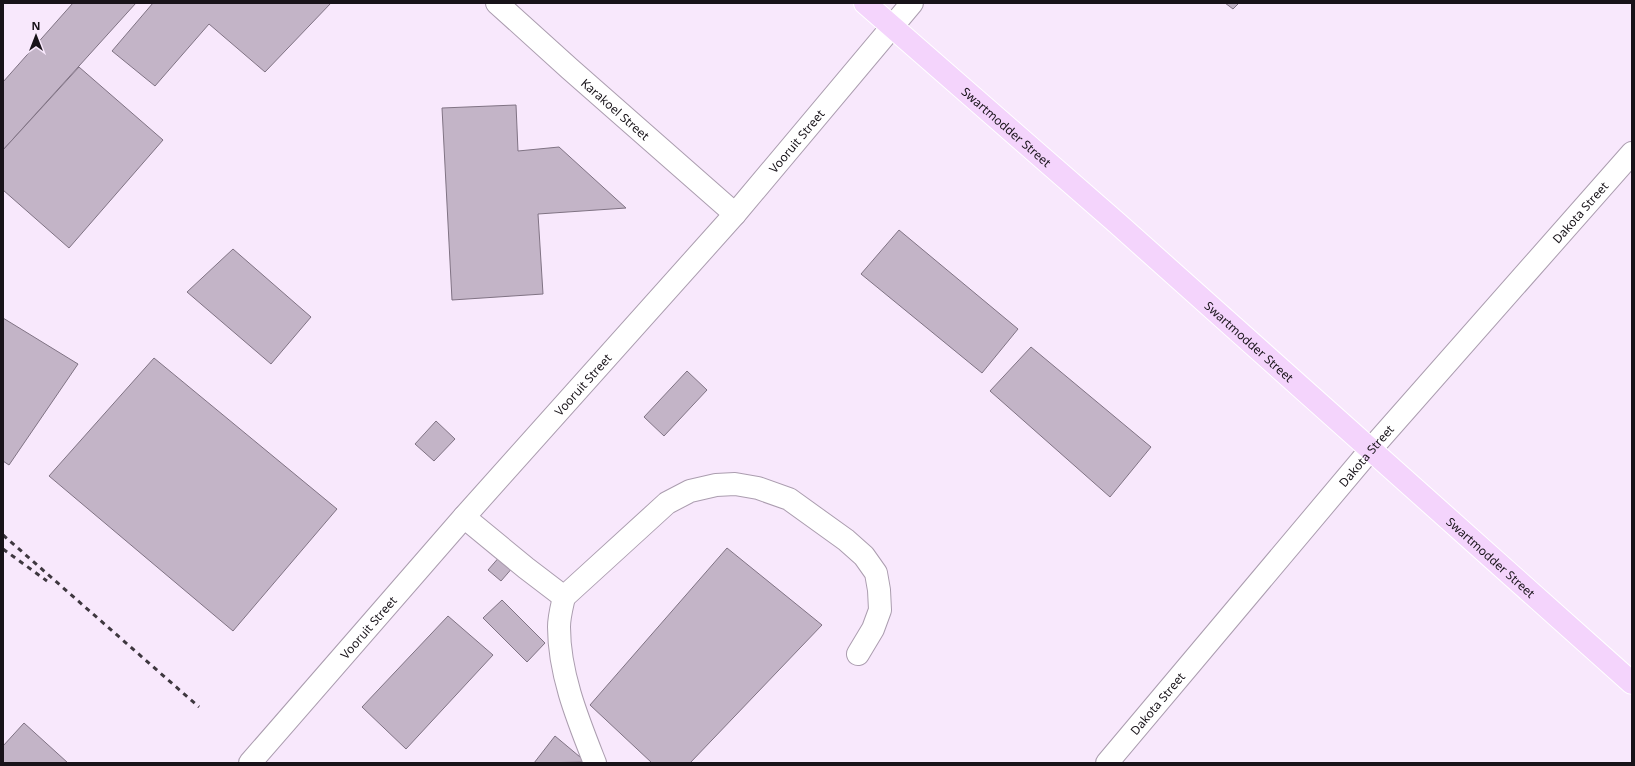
<svg xmlns="http://www.w3.org/2000/svg" width="1635" height="766" font-family="'Noto Sans',sans-serif">
<rect width="100%" height="100%" fill="#f8e8fc"/>
<g fill="#c3b4c7" stroke="#807384">
<polygon points="73,3 136,3 3,150 3,82"/>
<polygon points="153,3 331,3 265,72 209,24 155,86 112,51"/>
<polygon points="1225,3 1239,3 1233,9"/>
<polygon points="79,67 163,140 69,248 3,190 3,150"/>
<polygon points="516,105 518,151 559,147 626,208 538,214 543,294 452,300 442,108"/>
<polygon points="899,230 1018,329 982,373 861,274"/>
<polygon points="233,249 311,317 271,364 187,292"/>
<polygon points="3,318 78,364 9,465 3,461"/>
<polygon points="1031,347 1151,447 1110,497 990,391"/>
<polygon points="154,358 337,509 233,631 49,476"/>
<polygon points="687,371 707,390 664,436 644,417"/>
<polygon points="436,421 455,439 434,461 415,444"/>
<polygon points="727,548 822,625 690,763 652,763 590,705"/>
<polygon points="501,555 514,566 501,581 488,570"/>
<polygon points="502,600 545,643 527,662 483,618"/>
<polygon points="448,616 493,655 406,749 362,707"/>
<polygon points="24,723 68,763 3,763 3,746"/>
<polygon points="555,736 586,762 534,763"/>
</g>
<g fill="none" stroke-linecap="round" stroke-linejoin="round">
<g stroke="#ab9daf" stroke-width="24">
<g id="minor">
<path id="s1" d="M497 3 570 69 735 214"/>
<polyline points="464,517 526,568 564,597 667,503 690,491 716,485 735,484 758,488 789,499 846,540 864,556 876,573 879,590 880,610 873,629 858,654"/>
<path d="M564 597C562 606 559 617 559 627 559 674 578 720 595 763"/>
<path id="s2" d="M250 763 464 517 735 214 912 3"/>
<path id="s3" d="M1107 763 1371 449 1632 153"/>
</g>
</g>
<g stroke="#fff" stroke-width="24">
<g id="major">
<path id="s4" d="M865 3 1117 223 1632 683"/>
</g>
</g>
<use href="#minor" stroke="#fff" stroke-width="22"/>
<use href="#major" stroke="#f4d4fc" stroke-width="22"/>
<g stroke="#3e373f" stroke-width="3" stroke-dasharray="5 5" stroke-linecap="butt">
<polyline points="3,535 199,707"/>
<polyline points="3,549 47,581"/>
</g>
</g>
<g text-anchor="middle" dominant-baseline="central" stroke-width="3" stroke-linejoin="round" paint-order="stroke">
<g font-size="12" fill="#181319" stroke="#f8e8fc">
<text stroke="none"><textPath href="#s1" startOffset="159">Karakoel Street</textPath></text>
<text stroke="none"><textPath href="#s4" startOffset="188">Swartmodder Street</textPath></text>
<text stroke="none"><textPath href="#s2" startOffset="828">Vooruit Street</textPath></text>
<text stroke="none"><textPath href="#s3" startOffset="726">Dakota Street</textPath></text>
<text stroke="none"><textPath href="#s4" startOffset="512">Swartmodder Street</textPath></text>
<text stroke="none"><textPath href="#s2" startOffset="504">Vooruit Street</textPath></text>
<text stroke="none"><textPath href="#s3" startOffset="402">Dakota Street</textPath></text>
<text stroke="none"><textPath href="#s4" startOffset="836">Swartmodder Street</textPath></text>
<text stroke="none"><textPath href="#s2" startOffset="180">Vooruit Street</textPath></text>
<text stroke="none"><textPath href="#s3" startOffset="78">Dakota Street</textPath></text>
</g>
</g>
<rect width="1635" height="766" fill="none" stroke="#181319" stroke-width="8"/>
<g transform="translate(36 36)" stroke="#f8e8fc" stroke-width="3" paint-order="stroke">
<path d="M0-3L7 15L0 10L-7 15Z" fill="#181319"/>
<text y="-6" font-size="11" font-weight="bold" text-anchor="middle" fill="#181319">N</text>
</g>
</svg>
